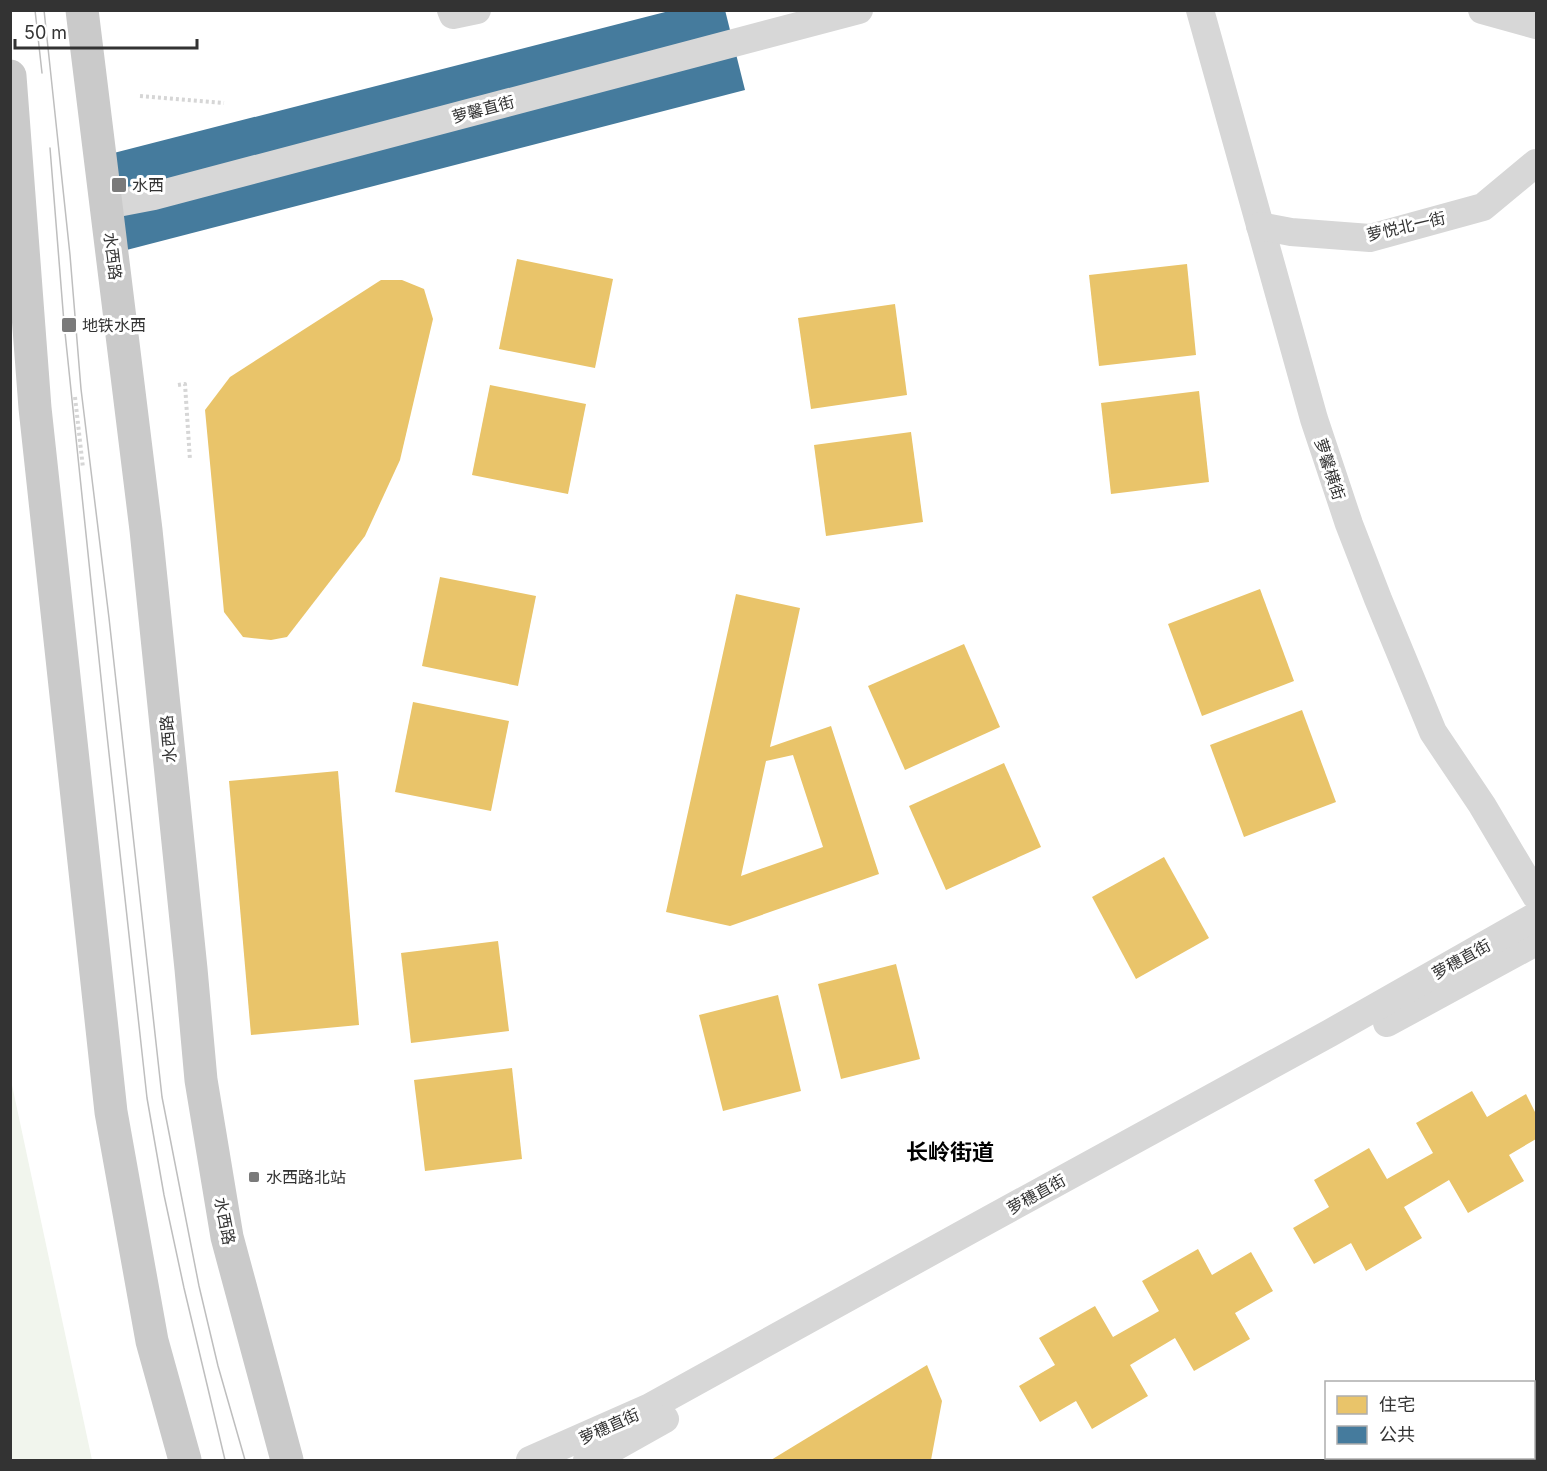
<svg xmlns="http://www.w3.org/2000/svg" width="1547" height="1471" font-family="Inter,'Noto Sans SC',sans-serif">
<rect width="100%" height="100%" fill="#fff"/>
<polygon fill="#f1f5ed" points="11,1042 12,1085 92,1460 11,1460"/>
<g fill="#e9c46a" fill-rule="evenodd">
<polygon points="517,259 613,279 595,368 499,349"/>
<polygon points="1187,264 1196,355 1099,366 1089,275"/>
<polygon points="381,280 402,280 424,289 433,319 400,460 365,536 287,637 271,640 243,637 224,612 205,410 230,377"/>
<polygon points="895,304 907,395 811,409 798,318"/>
<polygon points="490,385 586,404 568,494 472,475"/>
<polygon points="1199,391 1209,482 1111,494 1101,403"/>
<polygon points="911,432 923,522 826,536 814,445"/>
<polygon points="440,577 536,596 518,686 422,666"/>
<polygon points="1260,589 1294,681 1202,716 1168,624"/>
<path d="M736 594 800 608 770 747 831 726 879 874 730 926 666 912ZM793 755 823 847 741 876 766 761Z"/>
<polygon points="964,644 1000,727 905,770 868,686"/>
<polygon points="413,702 509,721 491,811 395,792"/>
<polygon points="1302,710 1336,802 1244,837 1210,745"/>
<polygon points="1004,763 1041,847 946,890 909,806"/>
<polygon points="338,771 359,1025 251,1035 229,781"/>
<polygon points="1164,857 1209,938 1136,979 1092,897"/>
<polygon points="498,941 509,1031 411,1043 401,953"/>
<polygon points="896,964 920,1059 841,1079 818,984"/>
<polygon points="778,995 801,1091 723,1111 699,1015"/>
<polygon points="512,1068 522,1159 425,1171 414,1080"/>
<polygon points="1472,1091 1487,1117 1526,1094 1536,1114 1536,1139 1509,1155 1524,1181 1468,1213 1449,1180 1404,1207 1422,1238 1366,1271 1351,1243 1314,1264 1293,1228 1329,1207 1314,1180 1369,1148 1387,1179 1433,1153 1416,1123"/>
<polygon points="1198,1249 1212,1275 1251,1252 1273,1291 1235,1313 1250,1339 1194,1371 1175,1338 1130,1365 1148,1396 1092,1429 1076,1401 1040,1422 1019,1386 1055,1365 1039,1338 1095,1306 1113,1337 1159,1311 1142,1281"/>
<polygon points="927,1365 942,1401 931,1460 771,1460"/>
</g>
<polygon fill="#457b9d" points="673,10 725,10 745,90 115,253 102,156"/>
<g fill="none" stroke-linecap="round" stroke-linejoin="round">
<g stroke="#d6d6d6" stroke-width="4" stroke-dasharray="3 3" stroke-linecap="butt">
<polyline points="140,96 224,103"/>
<polyline points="178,385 185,384 190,460"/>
<polyline points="75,397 83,468"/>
<polyline points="10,604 11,604"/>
</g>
<g stroke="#d7d7d7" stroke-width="28">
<polyline points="451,10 453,15 477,10"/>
<polyline points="1200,10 1314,419 1349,524 1378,599 1433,732 1482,805 1536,896"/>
<polyline points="1482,10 1536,25"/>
<polyline points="107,205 154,196 859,10"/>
<polyline points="1260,226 1291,232 1370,238 1483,207 1536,163"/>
<polyline points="1387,1023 1536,942"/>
<polyline points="530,1460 650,1407 972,1229 1330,1033 1536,916"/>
<polyline points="587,1460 608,1451 665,1419"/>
</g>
<g stroke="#cacaca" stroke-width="33">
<polyline points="82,10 146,530 191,969 201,1080 227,1237 287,1460"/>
<polyline points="10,76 35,408 111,1112 152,1341 185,1460"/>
</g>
<g stroke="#bebebe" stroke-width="1.5">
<polyline points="35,10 42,73"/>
<polyline points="44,10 70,255 81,389 109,618 162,1097 199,1286 218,1366 245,1460"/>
<polyline points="50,148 64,323 106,726 147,1098 164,1195 184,1288 225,1460"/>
</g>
</g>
<g fill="#7a7a7a" stroke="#fff" stroke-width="2">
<rect x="111" y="177" width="16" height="16" rx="3"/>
<rect x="61" y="317" width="16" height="16" rx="3"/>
<rect x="248" y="1171" width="12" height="12" rx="3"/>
</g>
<g text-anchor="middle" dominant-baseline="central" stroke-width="6" stroke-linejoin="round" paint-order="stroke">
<g font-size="16" fill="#333" stroke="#fff">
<text transform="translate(483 109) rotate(-15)">萝馨直街</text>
<text transform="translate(1406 226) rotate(-13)">萝悦北一街</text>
<text transform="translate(113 256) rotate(83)">水西路</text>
<text transform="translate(1330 469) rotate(72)">萝馨横街</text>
<text transform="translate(168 739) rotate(-95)">水西路</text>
<text transform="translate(1461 959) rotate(-29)">萝穗直街</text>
<text transform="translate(1036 1194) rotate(-29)">萝穗直街</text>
<text transform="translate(225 1221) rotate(79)">水西路</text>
<text transform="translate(609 1426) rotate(-24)">萝穗直街</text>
</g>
<g font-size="16" fill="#333" stroke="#fff" text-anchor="start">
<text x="132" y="185">水西</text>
<text x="82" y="325">地铁水西</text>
<text x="266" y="1177">水西路北站</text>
</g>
<g font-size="22" font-weight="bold" fill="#000" stroke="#fff">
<text x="950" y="1152">长岭街道</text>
</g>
</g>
<rect width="1547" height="1471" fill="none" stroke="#333333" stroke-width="24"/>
<rect x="1325" y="1381" width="210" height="78" fill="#ffffff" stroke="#adadad" stroke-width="1.5"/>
<rect x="1337" y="1396" width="30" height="18" fill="#e9c46a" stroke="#adadad" stroke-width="1.5"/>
<text x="1379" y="1411" font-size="18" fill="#333333">住宅</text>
<rect x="1337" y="1426" width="30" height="18" fill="#457b9d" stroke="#adadad" stroke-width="1.5"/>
<text x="1379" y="1441" font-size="18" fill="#333333">公共</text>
<path d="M15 39v9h182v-9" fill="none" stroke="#333333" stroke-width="3"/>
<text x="24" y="39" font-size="18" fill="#333333" stroke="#ffffff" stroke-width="4.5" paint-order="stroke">50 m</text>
</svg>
